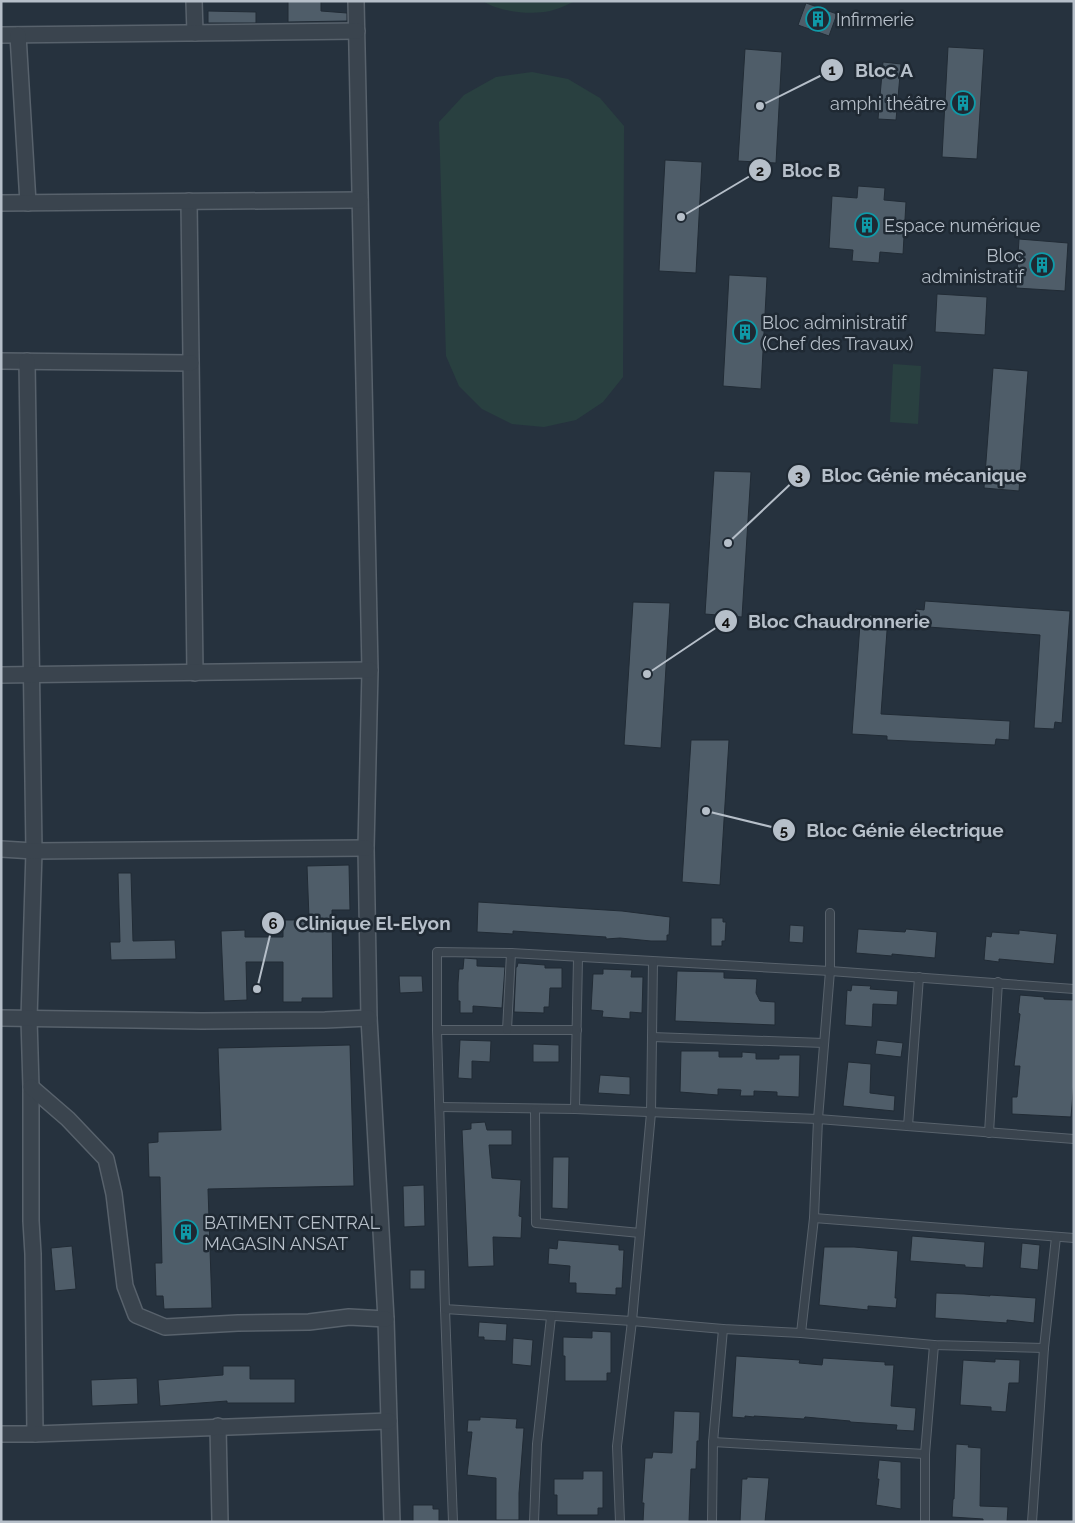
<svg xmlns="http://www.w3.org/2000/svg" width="1075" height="1523" font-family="Raleway,sans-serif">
<rect width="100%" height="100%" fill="#26323e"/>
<g fill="#294040">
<path d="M483 1H576C568 4 559 9 550 11 531 15 499 12 483 1Z"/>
<polygon points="532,72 568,79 600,98 624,126 623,377 603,402 576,420 544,427 512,424 482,409 459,386 446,356 439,122 464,95 496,77"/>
<polygon points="893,364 921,366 918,424 890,422"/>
</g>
<g fill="#4f5d69" stroke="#212b35">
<polygon points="288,1 321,1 321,11 347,13 347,21 288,22"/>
<polygon points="806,3 837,14 829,36 798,25"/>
<polygon points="208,11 256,12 256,23 208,23"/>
<polygon points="948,47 984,49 977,159 942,157"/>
<polygon points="745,49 782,52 776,163 738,161"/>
<polygon points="883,62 901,64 896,120 878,119"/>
<polygon points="665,160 702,162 696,273 659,271"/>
<polygon points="858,186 885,188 884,200 906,202 903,254 880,252 879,263 852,261 853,250 829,248 832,196 857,198"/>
<polygon points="1019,239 1068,243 1065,291 1016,288"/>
<polygon points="729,275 767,277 761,389 723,386"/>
<polygon points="937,294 987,297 985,335 935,332"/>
<polygon points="993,368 1028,371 1019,491 984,488"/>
<polygon points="714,471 751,472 742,617 705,614"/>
<polygon points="925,601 1070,611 1062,723 1055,722 1054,729 1034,728 1040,635 914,626 916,609 924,610"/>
<polygon points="633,602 670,603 661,748 624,745"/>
<polygon points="869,615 888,617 881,714 1010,721 1009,740 996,739 995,745 887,740 887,736 852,734 860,624 868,624"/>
<polygon points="691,740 729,740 720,885 682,882"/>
<polygon points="349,865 350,910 332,910 333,998 302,998 302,1002 283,1002 283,962 246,962 247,1000 224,1001 221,931 245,930 245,937 283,937 283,920 304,920 304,918 309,918 307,866"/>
<polygon points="118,873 131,873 133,941 175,940 176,959 111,960 110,942 120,942"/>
<polygon points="478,902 622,911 670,917 669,935 667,935 667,941 651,941 620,938 606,939 606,937 513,931 513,934 477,932"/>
<polygon points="711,918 723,918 723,922 726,922 725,941 722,941 722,946 711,946"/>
<polygon points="790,925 804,926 803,943 789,942"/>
<polygon points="858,929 905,932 906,929 937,932 935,958 892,954 892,956 856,953"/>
<polygon points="1019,930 1057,934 1054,964 999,959 999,962 984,960 986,936 991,937 992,932 1019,934"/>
<polygon points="464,958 477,959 477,966 505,967 502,1008 473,1006 473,1013 460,1013 460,1001 458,1001 458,983 459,969 463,969"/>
<polygon points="518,963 545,965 545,968 562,968 562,988 550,988 549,1007 544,1007 544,1013 514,1012 516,967 517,967"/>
<polygon points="603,969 632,970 631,977 643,977 642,1013 630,1012 630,1019 602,1017 603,1011 591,1010 593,974 603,974"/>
<polygon points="677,971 724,972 724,978 757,979 756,993 760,1001 775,1002 775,1025 675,1021"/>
<polygon points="399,976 422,976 423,992 400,993"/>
<polygon points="852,985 871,986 870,989 898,991 897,1005 873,1004 872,1027 845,1025 847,990 851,991"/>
<polygon points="1020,995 1044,997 1044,999 1074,1000 1074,1081 1071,1117 1012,1114 1012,1097 1017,1097 1020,1066 1014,1066 1020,1014 1018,1013"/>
<polygon points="460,1040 491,1041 490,1062 472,1061 472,1079 458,1078"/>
<polygon points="877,1040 903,1043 901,1057 875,1054"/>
<polygon points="533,1044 559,1045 559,1062 533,1062"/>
<polygon points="350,1045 354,1186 208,1189 212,1308 164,1309 163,1296 156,1296 155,1263 162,1263 160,1177 149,1177 148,1143 158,1142 158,1132 221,1130 218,1048"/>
<polygon points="681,1051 719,1051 719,1057 742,1057 742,1052 756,1053 756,1059 779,1059 779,1055 800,1055 799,1097 777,1096 777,1092 754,1091 754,1096 740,1096 741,1090 718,1089 718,1095 680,1092"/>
<polygon points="848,1062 871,1064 870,1093 895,1096 894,1111 843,1106"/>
<polygon points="600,1075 630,1077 630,1095 598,1093"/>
<polygon points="485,1122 487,1130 512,1130 512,1145 489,1145 492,1178 521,1180 519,1216 522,1217 521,1238 493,1237 494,1266 468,1267 462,1130 471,1129 471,1123"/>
<polygon points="553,1157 569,1157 568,1209 552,1208"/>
<polygon points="424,1185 425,1226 404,1227 403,1186"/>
<polygon points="912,1236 985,1242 983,1268 965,1267 965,1265 910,1261"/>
<polygon points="558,1240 619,1245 619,1250 624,1250 622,1288 616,1288 616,1295 576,1293 576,1283 569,1283 570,1266 548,1264 549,1248 557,1249"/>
<polygon points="1022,1243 1040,1245 1038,1270 1020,1268"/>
<polygon points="72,1246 76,1289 55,1291 51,1248"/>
<polygon points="824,1247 854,1247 898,1251 895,1298 897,1298 896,1308 868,1306 868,1310 819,1305"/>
<rect x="410" y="1270" width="15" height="19"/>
<polygon points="936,1293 964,1294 990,1296 990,1295 1036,1298 1034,1323 1007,1320 1007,1323 935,1318"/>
<polygon points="479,1322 507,1324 506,1341 484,1340 484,1337 478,1337"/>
<polygon points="592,1331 611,1332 611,1373 607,1373 607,1381 565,1381 565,1356 563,1356 563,1337 592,1338"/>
<polygon points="513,1338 533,1340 531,1366 512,1364"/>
<polygon points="736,1356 800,1360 799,1363 822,1365 823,1358 885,1362 885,1365 894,1365 891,1406 916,1408 914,1431 896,1430 897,1425 850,1422 850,1421 805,1417 804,1419 754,1416 754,1417 745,1416 745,1418 732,1417"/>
<polygon points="995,1359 1020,1360 1019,1383 1009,1383 1006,1412 991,1411 991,1407 960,1405 963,1360 995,1362"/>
<polygon points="223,1366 250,1366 250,1379 295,1379 295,1403 227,1403 227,1401 160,1406 158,1380 223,1375"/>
<polygon points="137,1378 138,1404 92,1406 91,1380"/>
<polygon points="674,1411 700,1412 699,1441 697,1441 696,1469 691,1469 689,1522 643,1522 644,1503 642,1503 645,1458 652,1458 653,1452 672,1453"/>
<polygon points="480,1417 517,1419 516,1428 524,1428 519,1493 519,1520 496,1520 496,1478 467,1475 472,1432 467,1432 468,1420 480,1420"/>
<polygon points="956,1444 969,1445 968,1447 981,1448 980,1506 1008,1507 1007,1522 983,1522 983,1519 952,1517 953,1499 954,1499"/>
<polygon points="879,1460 901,1462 901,1509 876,1505 879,1479 877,1479"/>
<polygon points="583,1471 603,1471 603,1508 598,1508 598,1515 557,1515 557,1495 554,1495 554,1479 583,1479"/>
<polygon points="747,1477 769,1478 765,1522 740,1522 742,1479 747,1479"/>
<polygon points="413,1505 433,1505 433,1509 439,1509 439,1522 413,1522"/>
</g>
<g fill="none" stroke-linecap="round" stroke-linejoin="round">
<g stroke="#58626c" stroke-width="10">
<g id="service">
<polyline points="437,1030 577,1030"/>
<polyline points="507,1030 511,953"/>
<polyline points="652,1037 824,1043"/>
<polyline points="440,1107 575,1109 818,1119 1074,1139"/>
<polyline points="575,1109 578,958"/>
<polyline points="535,1110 536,1223 640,1233"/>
<polyline points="908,1126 919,977"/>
<polyline points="989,1133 998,982"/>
<polyline points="814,1218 1074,1238"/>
<polyline points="445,1309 453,1522"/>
<polyline points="801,1333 814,1218 818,1119 830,971 830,913"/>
<polyline points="1044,1348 934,1345 801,1333 723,1329 632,1321 445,1309 437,1030 437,952 511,953 830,971 1074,989"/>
<polyline points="713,1442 925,1454"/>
<polyline points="534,1522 537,1444 551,1317"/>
<polyline points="620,1522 617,1446 632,1321 651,1113 653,962"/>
<polyline points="712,1522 713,1442 723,1329"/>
<polyline points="925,1522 925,1454 934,1345"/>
<polyline points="1032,1522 1044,1348 1056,1237"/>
</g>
</g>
<g stroke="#58626c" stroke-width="18">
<g id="minor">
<polyline points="194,1 195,33"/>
<polyline points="356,1 370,670 366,848 369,1018 386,1319 392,1522"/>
<polyline points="1,35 357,31"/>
<polyline points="18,35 28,203"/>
<polyline points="189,201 195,673"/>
<polyline points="1,203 360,200"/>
<polyline points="1,361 191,363"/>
<polyline points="27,361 34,851 29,1019 31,1087 31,1221 33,1254 35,1434"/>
<polyline points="1,675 370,670"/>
<polyline points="1,849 34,851 366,848"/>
<polyline points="1,1018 202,1021 325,1020 369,1018"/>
<polyline points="31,1087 68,1119 106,1159 114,1194 125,1286 136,1315 165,1327 238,1323 309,1322 349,1317 386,1319"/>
<polyline points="218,1426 220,1522"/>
<polyline points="1,1434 35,1434 389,1421"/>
</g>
</g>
<use href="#service" stroke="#3a444e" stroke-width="8"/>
<use href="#minor" stroke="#3a444e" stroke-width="15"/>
</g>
<defs>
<g id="building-ring" transform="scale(1.25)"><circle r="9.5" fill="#1f2933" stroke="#0f9aa8" stroke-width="1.5"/><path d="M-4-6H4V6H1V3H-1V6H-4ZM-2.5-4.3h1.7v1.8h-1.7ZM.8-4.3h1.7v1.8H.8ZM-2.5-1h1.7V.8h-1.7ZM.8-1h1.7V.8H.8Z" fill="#0f9aa8"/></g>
</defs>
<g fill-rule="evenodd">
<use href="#building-ring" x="818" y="19"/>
<use href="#building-ring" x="963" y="103"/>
<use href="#building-ring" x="867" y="225"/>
<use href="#building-ring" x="1042" y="265"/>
<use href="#building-ring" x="745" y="332"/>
<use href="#building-ring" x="186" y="1232"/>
</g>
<g text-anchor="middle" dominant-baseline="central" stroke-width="5" stroke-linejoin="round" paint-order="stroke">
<g font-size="18" fill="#b6bfc9" stroke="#1f2933" text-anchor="start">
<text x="836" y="19">Infirmerie</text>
<text x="946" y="103" text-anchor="end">amphi théâtre</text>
<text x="884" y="225">Espace numérique</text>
<text x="1024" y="255" text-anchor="end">Bloc<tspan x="1024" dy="21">administratif</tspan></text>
<text x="762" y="322">Bloc administratif<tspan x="762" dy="21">(Chef des Travaux)</tspan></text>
<text x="204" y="1222">BATIMENT CENTRAL<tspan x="204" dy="21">MAGASIN ANSAT</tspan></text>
</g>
</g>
<path fill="none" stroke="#b6bfc9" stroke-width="2" d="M760 106L832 70M681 217L760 170M728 543L799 476M647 674L726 621M706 811L784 830M257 989L273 923"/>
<g fill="#b6bfc9" stroke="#1f2933" stroke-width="2">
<circle cx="760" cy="106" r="5"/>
<circle cx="681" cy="217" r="5"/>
<circle cx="728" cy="543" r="5"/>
<circle cx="647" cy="674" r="5"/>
<circle cx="706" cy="811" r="5"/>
<circle cx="257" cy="989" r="5"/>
<circle cx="832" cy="70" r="12"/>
<circle cx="760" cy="170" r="12"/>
<circle cx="799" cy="476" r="12"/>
<circle cx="726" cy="621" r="12"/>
<circle cx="784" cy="830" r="12"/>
<circle cx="273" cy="923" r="12"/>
</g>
<g font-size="15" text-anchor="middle" font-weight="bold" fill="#111">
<text x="832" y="75">1</text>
<text x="760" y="176">2</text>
<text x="799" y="481">3</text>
<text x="726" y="626">4</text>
<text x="784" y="836">5</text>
<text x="273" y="929">6</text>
</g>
<g font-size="19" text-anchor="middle" font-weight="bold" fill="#b6bfc9" stroke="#1f2933" stroke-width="5" stroke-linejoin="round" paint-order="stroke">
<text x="884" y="77">Bloc A</text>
<text x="811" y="177">Bloc B</text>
<text x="924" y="482">Bloc Génie mécanique</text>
<text x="839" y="628">Bloc Chaudronnerie</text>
<text x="905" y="837">Bloc Génie électrique</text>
<text x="373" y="930">Clinique El-Elyon</text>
</g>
<rect width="1075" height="1523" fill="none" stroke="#b6bfc9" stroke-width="5"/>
</svg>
